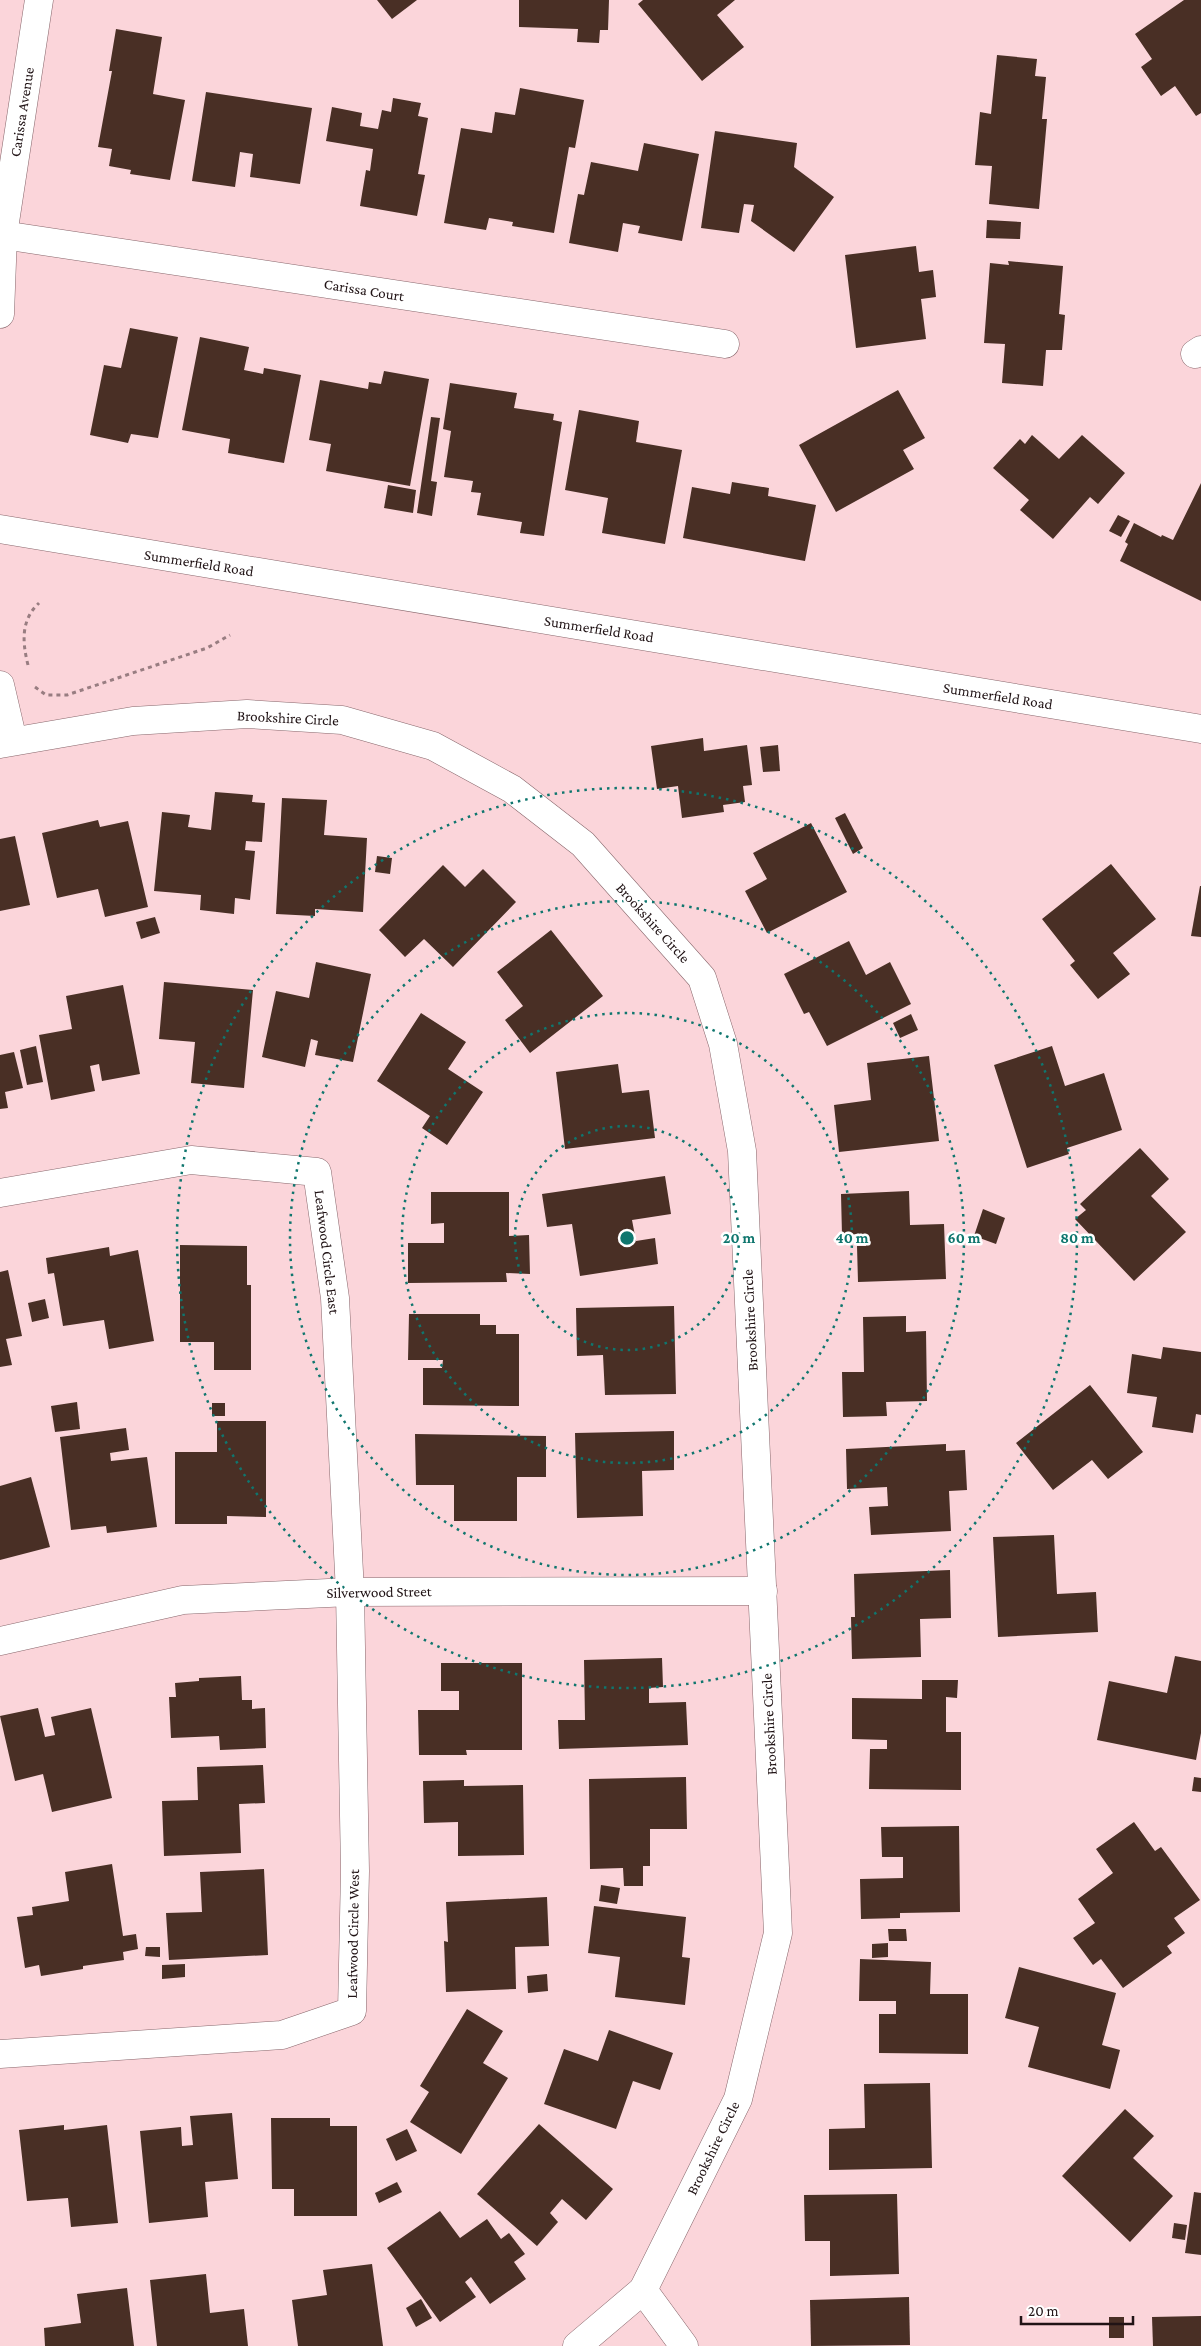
<svg xmlns="http://www.w3.org/2000/svg" width="1201" height="2346" font-family="'Crimson Pro',serif">
<rect width="100%" height="100%" fill="#fbd5da"/>
<g fill="#492f25">
<polygon points="377,0 417,0 392,19"/>
<polygon points="519,0 609,0 608,30 600,30 599,43 577,42 578,29 519,27"/>
<polygon points="643,0 735,0 717,15 744,47 702,81 638,4"/>
<polygon points="1184,0 1201,0 1201,113 1196,116 1175,86 1161,96 1141,67 1152,59 1135,34"/>
<polygon points="116,29 162,37 153,94 185,100 170,180 130,174 131,170 109,166 112,149 98,147 112,71 109,71"/>
<polygon points="997,55 1037,59 1035,76 1046,77 1042,119 1047,119 1039,209 989,204 992,166 975,165 980,112 991,114"/>
<polygon points="520,88 584,100 575,148 569,147 554,233 512,226 513,222 489,218 486,230 444,223 461,128 492,133 495,112 515,115"/>
<polygon points="206,92 312,108 300,184 250,177 253,154 240,152 235,187 192,181"/>
<polygon points="393,98 421,103 418,116 428,118 418,174 425,175 417,216 360,206 366,170 370,171 373,149 326,141 332,107 362,113 360,126 378,129 382,110 391,112"/>
<polygon points="715,131 797,143 794,167 834,197 794,252 751,221 754,205 744,204 739,233 701,228"/>
<polygon points="644,143 699,154 682,241 638,233 640,226 623,223 618,252 569,243 578,194 584,195 591,162 638,171"/>
<polygon points="987,220 1021,222 1020,239 986,238"/>
<polygon points="916,246 919,272 933,270 936,297 921,299 926,339 856,348 845,255"/>
<polygon points="1008,261 1063,266 1059,314 1065,315 1062,350 1046,350 1043,386 1002,383 1005,344 984,343 990,263 1009,265"/>
<polygon points="130,328 178,337 158,438 131,434 128,443 90,435 104,365 121,368"/>
<polygon points="200,337 249,347 244,370 263,374 264,368 301,375 284,463 228,453 230,439 182,430"/>
<polygon points="384,371 429,379 410,486 326,471 331,444 309,440 320,380 368,389 369,382 381,384"/>
<polygon points="450,383 517,393 514,408 554,414 553,420 562,422 544,536 520,533 522,522 477,515 481,493 471,492 473,481 444,477 451,431 443,429"/>
<polygon points="898,390 925,438 903,450 914,469 836,512 799,445"/>
<polygon points="579,410 639,421 636,442 682,450 665,544 602,533 608,498 565,490"/>
<polygon points="431,417 440,418 431,481 437,482 432,516 417,513"/>
<polygon points="1032,435 1059,459 1082,435 1125,473 1098,504 1090,497 1053,539 1020,510 1029,500 993,468 1020,439 1025,444"/>
<polygon points="732,482 769,488 768,496 816,505 805,561 683,538 692,487 730,494"/>
<polygon points="1201,483 1201,601 1120,561 1128,544 1125,542 1134,523 1161,537 1162,535 1173,540"/>
<polygon points="388,485 416,490 413,513 384,508"/>
<polygon points="1118,515 1130,521 1121,537 1109,531"/>
<polygon points="703,738 704,751 747,745 752,785 743,786 745,802 723,805 724,812 682,818 678,786 657,789 651,746"/>
<polygon points="778,745 780,771 763,772 760,747"/>
<polygon points="215,792 253,795 252,802 265,803 262,842 246,841 245,850 255,851 250,900 235,898 234,914 200,910 201,895 154,891 162,812 190,815 188,827 211,830"/>
<polygon points="282,798 327,800 324,835 367,838 363,912 315,909 315,916 276,914"/>
<polygon points="845,813 863,848 853,854 835,818"/>
<polygon points="98,820 100,827 128,821 148,907 105,917 98,889 57,898 42,833"/>
<polygon points="811,823 847,892 767,933 745,891 767,879 753,853"/>
<polygon points="15,836 30,905 0,911 0,839"/>
<polygon points="377,856 392,858 390,874 375,872"/>
<polygon points="1111,864 1156,919 1113,953 1130,974 1098,999 1070,965 1075,961 1042,919"/>
<polygon points="443,865 465,887 483,869 516,902 453,967 424,939 405,957 379,930"/>
<polygon points="1200,886 1201,886 1201,937 1191,936"/>
<polygon points="155,917 160,933 141,939 136,922"/>
<polygon points="551,930 603,996 530,1053 505,1020 523,1006 497,972"/>
<polygon points="849,941 866,975 890,962 911,1004 827,1046 809,1012 804,1014 784,974"/>
<polygon points="316,962 371,974 353,1062 315,1055 318,1041 311,1039 305,1067 262,1057 276,991 309,998"/>
<polygon points="164,982 253,990 244,1088 191,1083 195,1042 159,1039"/>
<polygon points="123,985 140,1074 102,1081 99,1064 90,1066 95,1091 51,1100 39,1035 72,1029 66,996"/>
<polygon points="421,1013 466,1042 448,1069 483,1092 447,1145 422,1128 430,1116 377,1081"/>
<polygon points="911,1014 918,1030 900,1038 893,1023"/>
<polygon points="36,1046 43,1082 27,1085 20,1050"/>
<polygon points="1052,1046 1065,1086 1104,1073 1122,1130 1067,1148 1069,1154 1027,1168 994,1065"/>
<polygon points="14,1052 23,1088 5,1092 8,1108 0,1109 0,1055"/>
<polygon points="929,1056 939,1141 839,1152 834,1105 871,1100 867,1063"/>
<polygon points="618,1064 622,1093 649,1090 655,1138 565,1149 556,1072"/>
<polygon points="1140,1148 1169,1179 1151,1196 1186,1232 1134,1281 1075,1219 1086,1210 1080,1204"/>
<polygon points="665,1176 671,1214 632,1220 636,1241 655,1238 658,1264 580,1276 572,1224 547,1227 542,1194"/>
<polygon points="909,1191 910,1225 944,1224 946,1279 858,1282 857,1246 866,1246 865,1234 842,1235 841,1194"/>
<polygon points="431,1192 509,1192 509,1236 529,1235 530,1274 506,1273 507,1282 408,1283 408,1243 444,1243 444,1223 431,1224"/>
<polygon points="983,1209 1005,1218 996,1244 974,1236"/>
<polygon points="180,1245 247,1246 247,1285 251,1285 251,1370 214,1370 214,1342 180,1342"/>
<polygon points="109,1247 110,1256 138,1250 154,1341 109,1349 104,1320 63,1326 54,1273 48,1274 46,1258"/>
<polygon points="8,1270 22,1336 6,1339 12,1365 0,1367 0,1272"/>
<polygon points="45,1299 49,1318 32,1322 28,1303"/>
<polygon points="674,1306 676,1394 605,1395 603,1355 577,1356 576,1308"/>
<polygon points="409,1314 480,1314 480,1325 496,1325 496,1334 519,1334 519,1406 423,1405 423,1368 442,1368 443,1360 408,1360"/>
<polygon points="906,1316 906,1332 926,1331 927,1401 886,1402 887,1416 843,1417 842,1372 864,1372 863,1317"/>
<polygon points="1163,1347 1201,1352 1201,1415 1196,1414 1193,1433 1152,1427 1157,1397 1127,1393 1132,1354 1161,1359"/>
<polygon points="1090,1385 1143,1452 1108,1479 1092,1460 1053,1490 1016,1443"/>
<polygon points="77,1402 80,1429 55,1432 51,1406"/>
<rect x="212" y="1403" width="13" height="13"/>
<polygon points="217,1421 266,1421 266,1517 227,1516 227,1524 175,1524 175,1452 217,1452"/>
<polygon points="126,1428 129,1450 110,1453 111,1461 147,1457 157,1527 107,1533 106,1526 71,1530 60,1437"/>
<polygon points="674,1431 674,1470 642,1471 643,1516 577,1518 575,1433"/>
<polygon points="415,1434 546,1436 546,1477 517,1477 517,1521 454,1521 454,1485 416,1485"/>
<polygon points="946,1444 946,1451 965,1450 967,1490 949,1491 951,1531 871,1535 869,1507 888,1506 887,1487 847,1489 846,1449"/>
<polygon points="31,1477 50,1547 0,1560 0,1486"/>
<polygon points="1054,1535 1057,1594 1096,1592 1098,1632 998,1637 993,1537"/>
<polygon points="950,1570 951,1618 920,1619 921,1657 852,1659 851,1617 855,1617 854,1574"/>
<polygon points="1175,1656 1201,1661 1201,1733 1196,1760 1097,1740 1109,1681 1167,1693"/>
<polygon points="662,1658 663,1687 649,1688 649,1703 686,1702 688,1745 559,1749 558,1720 585,1720 584,1660"/>
<polygon points="441,1663 522,1663 522,1750 466,1750 467,1755 419,1755 418,1710 459,1710 459,1691 441,1691"/>
<polygon points="241,1676 242,1700 252,1700 252,1709 265,1708 266,1748 220,1750 219,1736 171,1738 169,1697 176,1697 175,1683 199,1681 199,1678"/>
<polygon points="922,1680 958,1680 957,1698 946,1697 946,1732 961,1732 961,1790 869,1789 870,1749 887,1749 887,1740 852,1739 852,1698 922,1699"/>
<polygon points="38,1708 45,1737 55,1735 51,1717 91,1708 112,1798 52,1812 43,1774 15,1781 0,1716"/>
<polygon points="263,1765 265,1803 239,1804 241,1853 164,1856 162,1801 198,1800 197,1767"/>
<polygon points="686,1777 687,1829 650,1829 650,1866 643,1866 643,1886 624,1886 623,1868 590,1869 589,1779"/>
<polygon points="1194,1777 1201,1778 1201,1792 1192,1791"/>
<polygon points="464,1780 464,1786 523,1785 524,1855 458,1856 458,1822 424,1823 423,1781"/>
<polygon points="1134,1822 1155,1851 1161,1847 1200,1900 1174,1918 1185,1933 1167,1946 1172,1953 1123,1988 1101,1959 1093,1965 1073,1938 1095,1923 1078,1899 1113,1873 1096,1849"/>
<polygon points="959,1826 960,1912 900,1913 900,1918 861,1919 860,1879 903,1878 903,1857 882,1857 881,1827"/>
<polygon points="112,1864 123,1936 136,1934 138,1949 123,1952 124,1960 83,1966 83,1969 41,1976 39,1965 25,1968 17,1917 33,1915 32,1907 69,1901 65,1872"/>
<polygon points="264,1869 268,1955 169,1960 166,1913 202,1912 200,1872"/>
<polygon points="601,1885 620,1888 617,1904 599,1901"/>
<polygon points="547,1897 549,1946 515,1947 516,1989 446,1992 444,1941 448,1942 446,1902"/>
<polygon points="594,1906 686,1917 682,1957 690,1958 685,2005 615,1997 620,1957 588,1953"/>
<polygon points="888,1929 906,1929 907,1941 889,1941"/>
<polygon points="888,1943 888,1957 872,1958 872,1944"/>
<polygon points="146,1947 160,1947 160,1957 145,1956"/>
<polygon points="860,1959 931,1962 930,1994 968,1994 968,2054 879,2053 879,2014 896,2014 896,2001 859,2001"/>
<polygon points="185,1964 185,1977 162,1979 162,1965"/>
<polygon points="1019,1967 1116,1993 1102,2045 1120,2050 1110,2089 1028,2067 1039,2027 1005,2018"/>
<polygon points="547,1974 548,1991 528,1993 527,1976"/>
<polygon points="467,2009 503,2031 483,2063 508,2078 461,2154 410,2122 429,2092 420,2086"/>
<polygon points="609,2030 673,2053 660,2090 633,2081 616,2129 544,2104 564,2049 598,2061"/>
<polygon points="930,2083 932,2168 829,2170 829,2129 865,2128 864,2084"/>
<polygon points="1125,2109 1154,2136 1133,2158 1173,2196 1130,2242 1062,2176"/>
<polygon points="232,2113 238,2179 205,2182 208,2217 149,2223 140,2131 181,2127 182,2146 193,2145 190,2116"/>
<polygon points="271,2118 330,2118 330,2126 357,2126 357,2216 294,2216 294,2189 272,2189"/>
<polygon points="539,2124 613,2189 586,2220 562,2199 550,2213 558,2222 537,2246 477,2194"/>
<polygon points="64,2125 64,2130 107,2125 118,2223 71,2227 68,2198 27,2201 19,2130"/>
<polygon points="407,2129 417,2151 396,2161 386,2139"/>
<polygon points="397,2182 402,2192 379,2203 375,2193"/>
<polygon points="1194,2192 1201,2193 1201,2255 1185,2253"/>
<polygon points="897,2194 899,2274 830,2276 830,2241 805,2241 804,2195"/>
<polygon points="440,2211 460,2238 487,2219 501,2239 509,2233 525,2254 514,2262 526,2279 490,2304 471,2277 465,2282 476,2297 440,2322 387,2248"/>
<polygon points="1174,2223 1187,2225 1185,2240 1172,2238"/>
<polygon points="372,2264 383,2346 298,2346 292,2300 327,2295 323,2270"/>
<polygon points="206,2274 210,2313 244,2309 248,2346 157,2346 150,2280"/>
<polygon points="127,2288 134,2346 45,2346 44,2328 81,2323 77,2294"/>
<polygon points="909,2297 910,2345 811,2346 810,2300"/>
<polygon points="421,2299 432,2318 416,2327 406,2308"/>
<polygon points="1201,2316 1201,2346 1153,2346 1152,2317"/>
<rect x="1109" y="2317" width="15" height="21"/>
</g>
<g fill="none" stroke-linecap="round" stroke-linejoin="round">
<g stroke="#88676c" stroke-width="29">
<g id="minor">
<polyline points="3,235 725,344"/>
<polyline points="0,314 3,235 39,0"/>
<polyline points="1195,354 1201,350"/>
<polyline points="0,685 13,741"/>
<polyline points="0,744 133,721 247,714 342,720 433,746 512,789 583,844 702,978 723,1044 742,1151 778,1933 738,2099 643,2290 577,2346"/>
<polyline points="0,1193 191,1160 317,1172 335,1298 350,1592 355,1871 352,2011 282,2035 0,2054"/>
<polyline points="0,1641 183,1600 350,1592 763,1591"/>
<polyline points="643,2290 684,2346"/>
</g>
</g>
<g stroke="#88676c" stroke-width="29">
<polyline id="tertiary" points="0,529 1201,729"/>
</g>
<g stroke="#987d81" stroke-width="3" stroke-dasharray="4 4" stroke-linecap="butt">
<path d="M28 665C22 641 21 620 39 603"/>
<polyline points="35,687 46,695 67,695 207,648 230,635"/>
</g>
<use href="#minor" stroke="#fff" stroke-width="28"/>
<use href="#tertiary" stroke="#fff" stroke-width="28"/>
</g>
<g fill="none" stroke="#0f766e" stroke-width="2.5" stroke-dasharray="2.5 5">
<circle cx="627" cy="1238" r="112"/>
<circle cx="627" cy="1238" r="225"/>
<circle cx="627" cy="1238" r="337"/>
<circle cx="627" cy="1238" r="450"/>
</g>
<g text-anchor="middle" dominant-baseline="central" stroke-width="5" stroke-linejoin="round" paint-order="stroke">
<g font-size="15" fill="#201315" stroke="#fff">
<text transform="translate(22 112) rotate(-81)">Carissa Avenue</text>
<text transform="translate(364 290) rotate(9)">Carissa Court</text>
<text transform="translate(199 563) rotate(9)">Summerfield Road</text>
<text transform="translate(599 629) rotate(9)">Summerfield Road</text>
<text transform="translate(998 696) rotate(9)">Summerfield Road</text>
<text transform="translate(288 718) rotate(3)">Brookshire Circle</text>
<text transform="translate(653 923) rotate(48)">Brookshire Circle</text>
<text transform="translate(327 1252) rotate(83)">Leafwood Circle East</text>
<text transform="translate(750 1320) rotate(-93)">Brookshire Circle</text>
<text transform="translate(379 1592) rotate(-1)">Silverwood Street</text>
<text transform="translate(769 1724) rotate(-93)">Brookshire Circle</text>
<text transform="translate(353 1934) rotate(-89)">Leafwood Circle West</text>
<text transform="translate(713 2148) rotate(-64)">Brookshire Circle</text>
</g>
</g>
<circle cx="627" cy="1238" r="8" fill="#0f766e" stroke="#fff" stroke-width="2.5"/>
<g font-size="15" text-anchor="middle" font-weight="bold" fill="#0f766e" stroke="#fff" stroke-width="5" stroke-linejoin="round" paint-order="stroke">
<text x="739" y="1243">20 m</text>
<text x="852" y="1243">40 m</text>
<text x="964" y="1243">60 m</text>
<text x="1077" y="1243">80 m</text>
</g>
<path d="M1021 2316v8h112v-8" fill="none" stroke="#201315" stroke-width="2.5"/>
<text x="1028" y="2316" font-size="15" fill="#201315" stroke="#ffffff" stroke-width="4" paint-order="stroke">20 m</text>
</svg>
